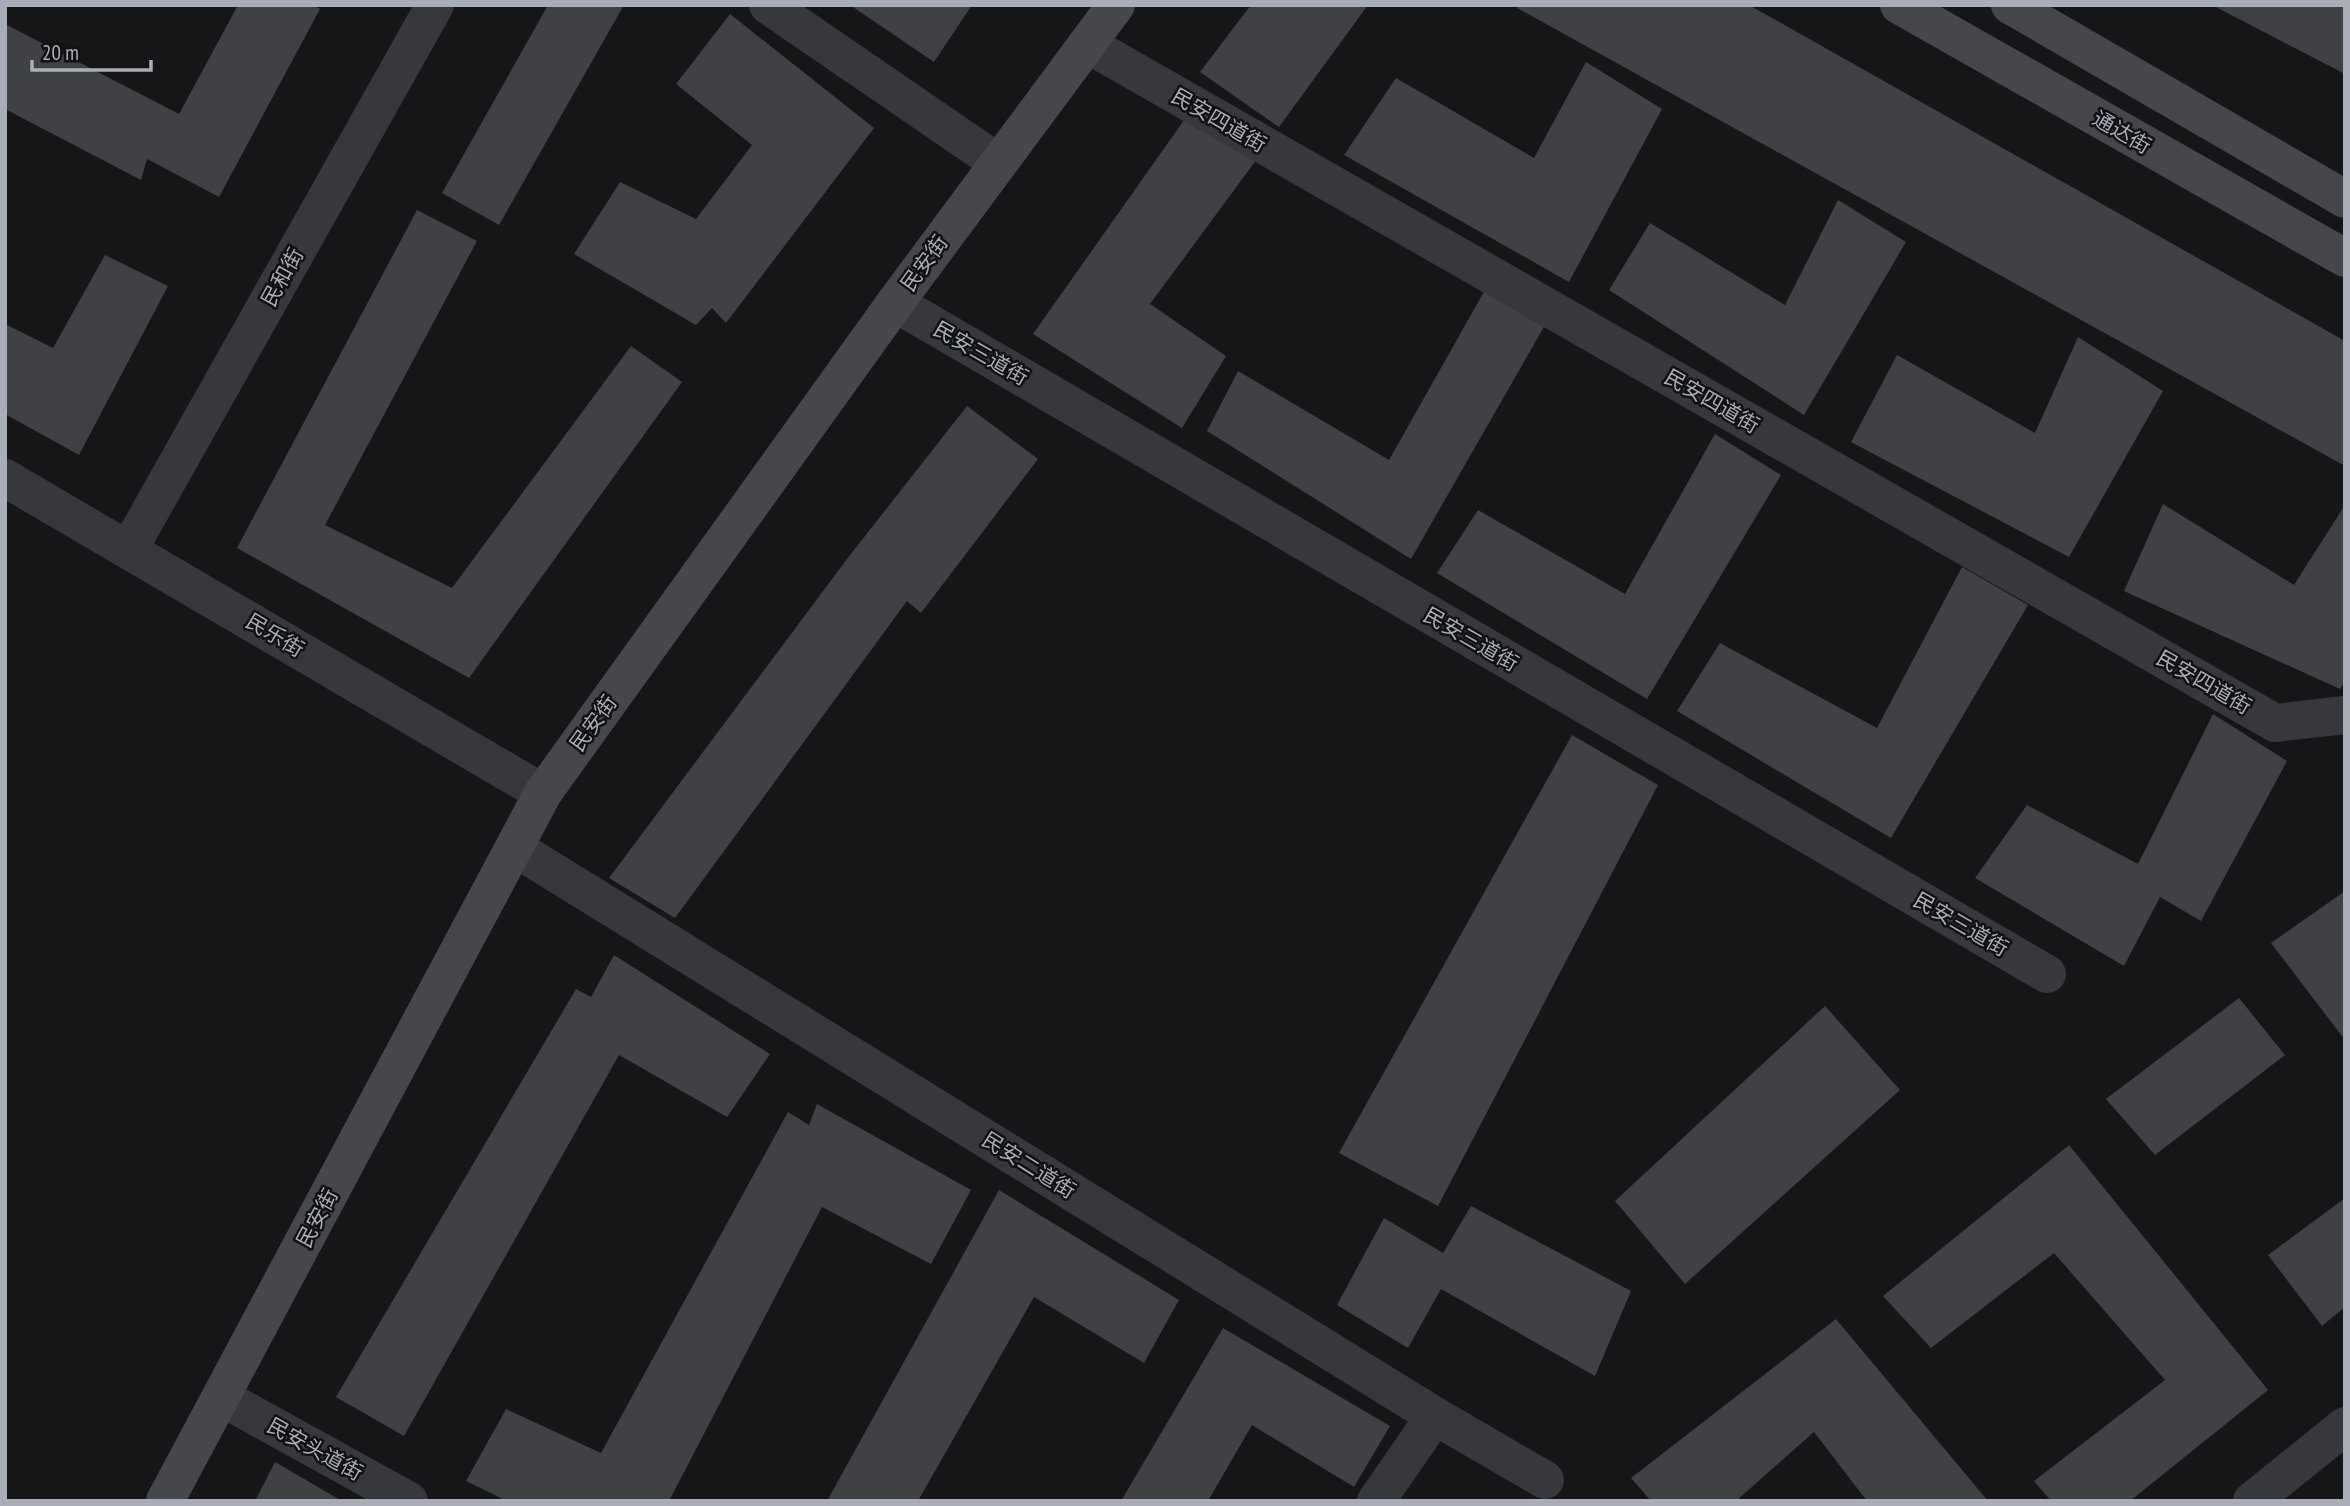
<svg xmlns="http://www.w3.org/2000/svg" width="2350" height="1506" font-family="'PT Sans Narrow','Noto Sans SC',sans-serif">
<rect width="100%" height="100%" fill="#161618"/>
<g fill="#404145">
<polygon points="238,5 313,5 320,9 219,197 147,159 141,180 5,109 5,24 179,114"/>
<polygon points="548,5 624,5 499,225 442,193"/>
<polygon points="850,5 972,5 934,62"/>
<polygon points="1251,5 1368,5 1279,127 1200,72"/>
<polygon points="1518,5 1749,5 2345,341 2345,466 1517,8"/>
<polygon points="2212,5 2345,5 2345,74"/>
<polygon points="730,14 874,128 726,323 712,308 696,325 574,254 620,182 696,219 752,145 676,84"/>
<polygon points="1586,62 1662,109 1569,282 1344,155 1396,78 1534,158"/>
<polygon points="1187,116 1257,159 1150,304 1226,356 1182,428 1033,334"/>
<polygon points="1838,200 1906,242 1804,415 1609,290 1650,223 1785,305"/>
<polygon points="417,210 477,241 325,525 452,588 631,346 682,382 469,678 237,548"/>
<polygon points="105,255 168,286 79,455 5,414 5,324 53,348"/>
<polygon points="1485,290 1545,325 1411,559 1207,431 1238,371 1389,460"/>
<polygon points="2078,337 2163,391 2069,557 1851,442 1897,355 2035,433"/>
<polygon points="967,406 1038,459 921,613 907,601 675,918 609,878 847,559"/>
<polygon points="1715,434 1781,475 1647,699 1437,573 1478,510 1625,594"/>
<polygon points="2163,504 2294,585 2345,505 2345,681 2340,689 2124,591"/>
<polygon points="1962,567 2028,605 1891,838 1677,711 1720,643 1877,728"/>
<polygon points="2213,714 2287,761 2201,921 2160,897 2124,966 1975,878 2027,805 2138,864"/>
<polygon points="1572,735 1658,785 1438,1206 1339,1153"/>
<polygon points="2345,891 2345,1040 2271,943"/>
<polygon points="614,955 770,1054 727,1117 619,1055 404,1436 336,1397 576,989 591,997"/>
<polygon points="2239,998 2285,1055 2155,1155 2106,1099"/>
<polygon points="1825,1006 1900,1090 1685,1284 1615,1201"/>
<polygon points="817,1104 971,1190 931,1264 822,1207 669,1501 507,1501 466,1481 506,1409 601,1453 788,1112 809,1125"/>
<polygon points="2069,1145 2268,1390 2130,1501 2051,1501 2034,1481 2165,1380 2054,1253 1931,1348 1883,1296"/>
<polygon points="999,1190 1179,1300 1144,1363 1034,1297 918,1501 827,1501"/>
<polygon points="2345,1198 2345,1307 2322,1326 2268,1255"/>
<polygon points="1471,1206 1631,1291 1595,1376 1441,1289 1408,1348 1337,1305 1384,1218 1443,1253"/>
<polygon points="1836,1319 1988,1501 1867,1501 1814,1432 1736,1501 1651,1501 1631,1478"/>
<polygon points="1223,1328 1390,1426 1354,1487 1252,1425 1208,1501 1121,1501"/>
<polygon points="275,1462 342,1501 255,1501"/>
</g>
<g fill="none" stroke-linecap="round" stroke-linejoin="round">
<polyline stroke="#37383d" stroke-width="38" points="768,5 997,162"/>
<g stroke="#37383d" stroke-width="38">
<polyline points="1087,44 2275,723 2345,715"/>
<polyline points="895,303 2047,974"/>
<polyline points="5,478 543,793"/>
<polyline points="129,549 435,5"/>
<polyline points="515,848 1435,1416 1545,1480"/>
<polyline points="221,1397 409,1501"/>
<polyline points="1376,1501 1435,1416"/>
<polyline points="2252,1501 2345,1426"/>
</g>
<g stroke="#45474d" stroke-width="38">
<polyline points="1899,5 2345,258"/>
<polyline points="2010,5 2345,199"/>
<polyline points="165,1501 543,793 895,303 1116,5"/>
</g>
</g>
<g text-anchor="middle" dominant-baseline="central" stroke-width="5" stroke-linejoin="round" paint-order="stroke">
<g font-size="21" fill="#a8adb8" stroke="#111113">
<text transform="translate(1219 120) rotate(30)">民安四道街</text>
<text transform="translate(2122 132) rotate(30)">通达街</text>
<text transform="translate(924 263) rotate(-54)">民安街</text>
<text transform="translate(282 277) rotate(-61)">民和街</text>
<text transform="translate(981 353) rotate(30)">民安三道街</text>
<text transform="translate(1712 401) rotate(30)">民安四道街</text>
<text transform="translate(275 635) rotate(31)">民乐街</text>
<text transform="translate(1471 639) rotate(30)">民安三道街</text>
<text transform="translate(2204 682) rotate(30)">民安四道街</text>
<text transform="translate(593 723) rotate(-54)">民安街</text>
<text transform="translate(1961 924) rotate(30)">民安三道街</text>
<text transform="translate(1029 1165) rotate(32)">民安二道街</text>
<text transform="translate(317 1218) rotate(-62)">民安街</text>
<text transform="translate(315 1449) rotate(29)">民安头道街</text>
</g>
</g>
<rect width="2350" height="1506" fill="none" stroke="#a8adb8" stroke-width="14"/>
<path d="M32 60v10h119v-10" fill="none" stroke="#a8adb8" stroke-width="3.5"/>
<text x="42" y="60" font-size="21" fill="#a8adb8" stroke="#111113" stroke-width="5" paint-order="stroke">20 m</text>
</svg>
